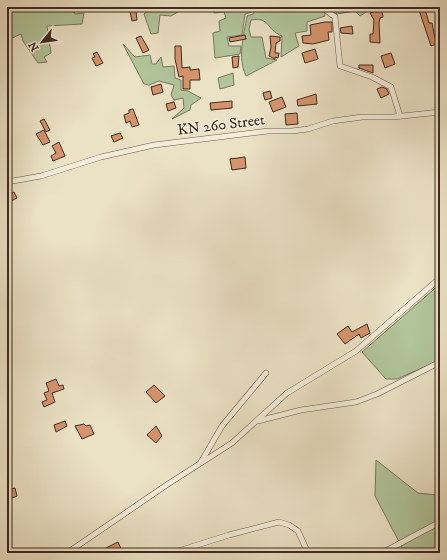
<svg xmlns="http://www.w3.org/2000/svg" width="447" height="560" font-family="'IM FELL DW Pica',serif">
<rect width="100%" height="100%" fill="#ebe1c5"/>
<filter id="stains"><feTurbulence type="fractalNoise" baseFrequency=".005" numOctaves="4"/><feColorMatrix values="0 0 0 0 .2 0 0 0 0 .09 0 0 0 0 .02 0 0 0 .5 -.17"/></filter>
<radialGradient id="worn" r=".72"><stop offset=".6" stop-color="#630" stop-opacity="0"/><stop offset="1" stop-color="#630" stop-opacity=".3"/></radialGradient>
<g fill="#b1c49a" stroke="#78775e">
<polygon points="7,7 72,7 75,14 84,13 82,24 47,26 51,53 44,57 47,62 38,63 23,41 21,34 10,39 7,34"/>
<polygon points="152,7 200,7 183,9 171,16 160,15 158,33 151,34 144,14"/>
<polygon points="216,7 239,7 243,9 245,7 254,7 252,12 245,14 242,35 227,37 229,46 241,46 240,54 215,58 213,33 220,31 219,21 226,18 224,12 214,13 213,8"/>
<path d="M266 7H324L325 16 307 22V31L295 33 299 46 281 57 282 36C265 29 271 17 251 20L249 29 251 37H262L266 58 277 60 246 76C237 57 244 36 247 16L253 14 256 9Z"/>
<polygon points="330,7 374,7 360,16 355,11 337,14 330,10"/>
<polygon points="123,44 135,57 150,55 152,64 156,64 161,57 163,67 174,66 175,78 181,80 181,90 188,91 201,98 191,105 190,110 172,119 184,108 183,98 174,100 171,95 174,85 159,81 149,85 144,84"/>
<polygon points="233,73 234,85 220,89 218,78"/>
<polygon points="440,284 440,360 397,379 386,379 362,352"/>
<polygon points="376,460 418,493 437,495 440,492 440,553 405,553 375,496"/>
</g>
<g fill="#d5946c" stroke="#3e2a21">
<polygon points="129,7 145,7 146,9 136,11 137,20 132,21"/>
<polygon points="425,9 429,23 432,23 435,38 438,37 440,43 431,46 419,10"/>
<polygon points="375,11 376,12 382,11 383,17 380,18 379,23 380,43 370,42 370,34 373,34 374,20 370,13"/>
<polygon points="325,22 332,22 332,32 328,32 329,40 313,44 303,43 302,36 311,35 310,25"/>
<polygon points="352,26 353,34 341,33 340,28"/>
<polygon points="245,35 246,39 230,42 229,38"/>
<polygon points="141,36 149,50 143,53 136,38"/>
<polygon points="270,36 280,37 280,41 276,43 275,53 279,53 278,58 275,57 275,59 269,56 271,47"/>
<polygon points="175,46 181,46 182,68 190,67 190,70 199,69 200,80 190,80 190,89 183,89 183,76 179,77 175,59"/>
<polygon points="315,49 318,59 305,63 302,53"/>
<polygon points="97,52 103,63 96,66 92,58 95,57 93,54"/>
<polygon points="391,53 395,64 385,68 381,56"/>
<polygon points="239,56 238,67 233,68 232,57"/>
<polygon points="359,65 373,65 373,73 359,68"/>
<polygon points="161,84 163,92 153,95 151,87"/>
<polygon points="382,87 387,89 389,94 381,98 377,89"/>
<polygon points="270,91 272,98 265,100 263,93"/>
<polygon points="316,94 317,104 298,106 297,100"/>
<polygon points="282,97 286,107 273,112 269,102"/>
<polygon points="232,101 232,108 211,110 210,103"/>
<polygon points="174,102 176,108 168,111 166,104"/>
<polygon points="133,109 139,125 132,127 130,121 126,123 124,115 129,113 129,110"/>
<polygon points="297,113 298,124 286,125 285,114"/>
<polygon points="44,119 50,130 46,132 40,121"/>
<polygon points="44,130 50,142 43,145 36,134"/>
<polygon points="120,133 123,138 114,142 111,136"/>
<polygon points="59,142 65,156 53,161 51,156 56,153 52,146"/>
<polygon points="245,157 246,168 232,170 230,159"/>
<polygon points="14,192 17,198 9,202 7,196"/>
<polygon points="367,324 370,333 361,338 359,334 345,344 337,334 348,326 352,332"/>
<polygon points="56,379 59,386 63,385 64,389 52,393 55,402 44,407 42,402 47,400 44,393 49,391 46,383"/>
<polygon points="154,385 165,396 156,403 146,392"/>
<polygon points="65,421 67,426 56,432 54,425"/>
<polygon points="84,424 86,426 90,425 94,434 82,439 75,426"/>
<polygon points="156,426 162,436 156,443 147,435"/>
<polygon points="15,488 17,496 7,500 7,490"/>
<polygon points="118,542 123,553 96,553"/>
</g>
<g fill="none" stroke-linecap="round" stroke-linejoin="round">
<g stroke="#69584a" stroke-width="6">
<g id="street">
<polyline points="326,7 327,11 335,17 340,66 372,77 391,87 400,116"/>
<polyline points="7,182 41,176 101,157 154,145 268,131 292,131 308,129 333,121 362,117 393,117 440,112"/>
<polyline points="258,421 301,410 356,402 377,394 440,362"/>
<polyline points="201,462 222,426 266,373"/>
<polyline points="67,553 165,486 232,443 287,393 356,351 440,278"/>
<polyline points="172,553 229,535 279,522 289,525 298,531 308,553"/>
<polyline points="382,553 440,522"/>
</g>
</g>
<use href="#street" stroke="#f2ecd9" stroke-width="5"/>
</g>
<g text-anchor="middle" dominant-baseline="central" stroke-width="3" stroke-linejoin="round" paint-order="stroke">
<g font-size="15" fill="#3e2a21" stroke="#f2ecd9">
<text transform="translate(221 125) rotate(-7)">KN 260 Street</text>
</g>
</g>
<rect width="447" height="560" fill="none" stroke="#ebe1c5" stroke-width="24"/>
<rect x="8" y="8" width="431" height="544" fill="none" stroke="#3e2a21" stroke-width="2"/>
<rect x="12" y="12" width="423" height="536" fill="none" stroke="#3e2a21"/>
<g transform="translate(42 42) rotate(241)" stroke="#f2ecd9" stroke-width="3" paint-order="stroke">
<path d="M0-3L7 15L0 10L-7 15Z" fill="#3e2a21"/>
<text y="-6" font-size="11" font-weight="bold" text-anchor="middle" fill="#3e2a21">N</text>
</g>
<rect width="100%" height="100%" filter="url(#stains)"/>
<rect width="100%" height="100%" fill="url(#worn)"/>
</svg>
